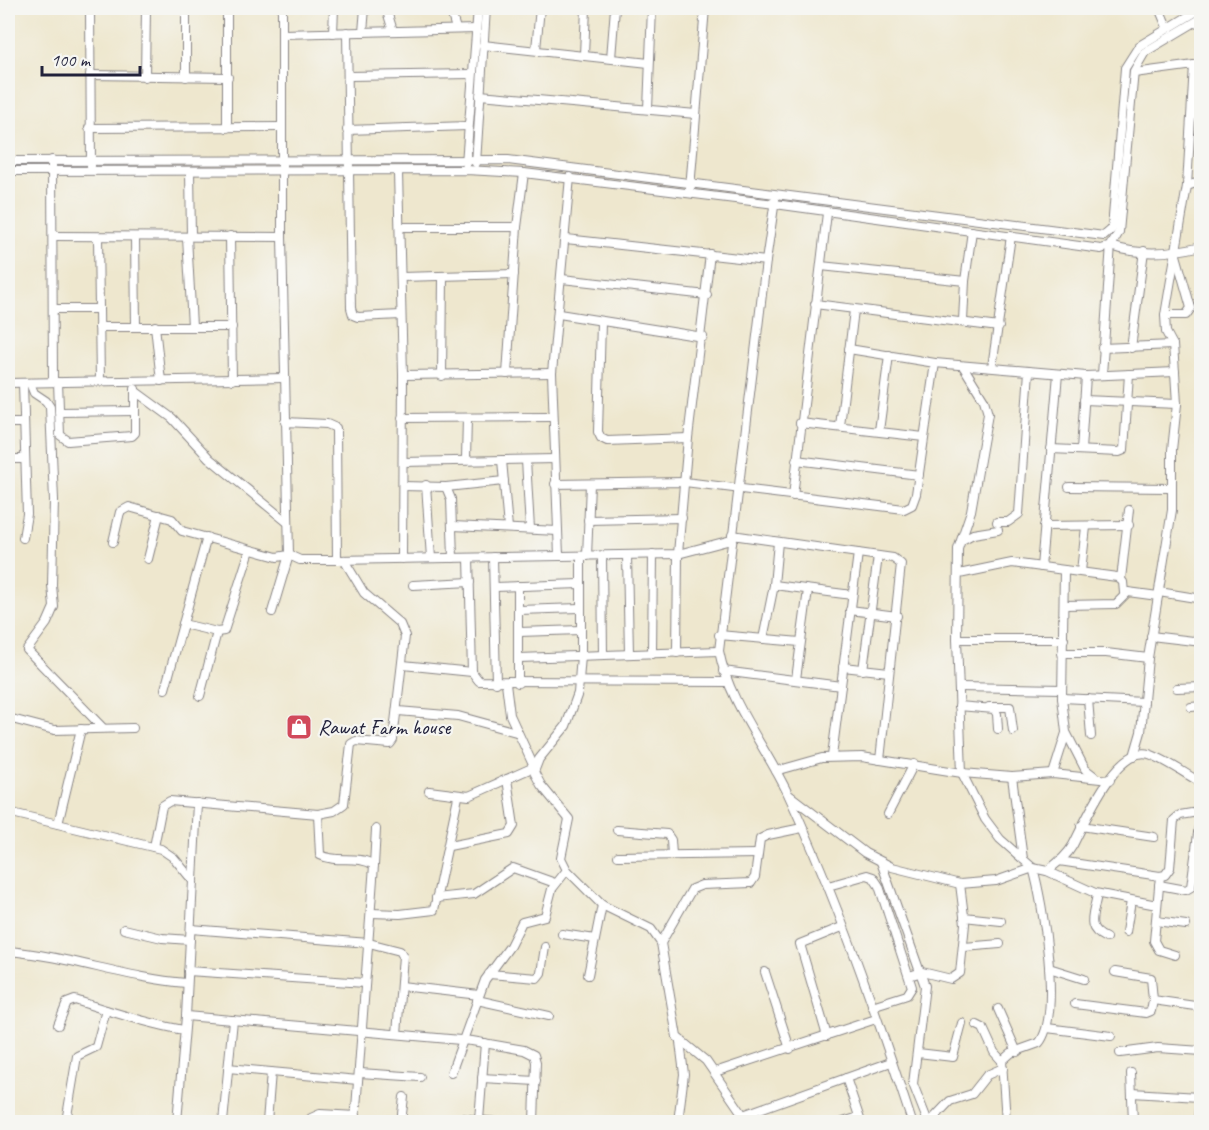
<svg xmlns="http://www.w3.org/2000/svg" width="1209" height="1130" font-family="Caveat,sans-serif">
<rect width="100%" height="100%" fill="#f6f6f2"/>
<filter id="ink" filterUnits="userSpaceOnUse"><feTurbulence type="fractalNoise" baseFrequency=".0167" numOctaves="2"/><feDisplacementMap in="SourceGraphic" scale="12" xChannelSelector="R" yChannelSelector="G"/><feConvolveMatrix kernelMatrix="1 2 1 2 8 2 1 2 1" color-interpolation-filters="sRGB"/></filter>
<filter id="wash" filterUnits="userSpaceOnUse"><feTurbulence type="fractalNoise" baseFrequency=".008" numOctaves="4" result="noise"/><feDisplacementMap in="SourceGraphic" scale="24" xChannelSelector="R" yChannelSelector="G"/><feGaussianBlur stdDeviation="1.35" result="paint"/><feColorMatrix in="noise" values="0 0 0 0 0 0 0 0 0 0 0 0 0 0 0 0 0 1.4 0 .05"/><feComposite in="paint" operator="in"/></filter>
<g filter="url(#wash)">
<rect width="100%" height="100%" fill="#eee7ce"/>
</g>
<g filter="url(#ink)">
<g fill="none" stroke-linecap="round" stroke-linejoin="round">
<g stroke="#888484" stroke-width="10">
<g id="minor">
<polyline points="90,8 91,166"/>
<polyline points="282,8 282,237 289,555 300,560 337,560 678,554 731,540"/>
<polyline points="386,8 393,31"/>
<polyline points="450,8 456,29"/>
<polyline points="1159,8 1167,27"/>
<polyline points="347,32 351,308 353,315 358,317 401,315"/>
<polyline points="363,32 365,8"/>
<polyline points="333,33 334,8"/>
<polyline points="283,34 476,29"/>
<polyline points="483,45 649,63"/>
<polyline points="536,49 540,8"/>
<polyline points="584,55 586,8"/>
<polyline points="611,58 615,8"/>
<polyline points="1134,73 1202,64"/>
<polyline points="90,75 228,77"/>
<polyline points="349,76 471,74"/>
<polyline points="145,77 146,8"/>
<polyline points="186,77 186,8"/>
<polyline points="480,95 696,114"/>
<polyline points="648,109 652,8"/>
<polyline points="89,128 282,127"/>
<polyline points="227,128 227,8"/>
<polyline points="347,130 468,126"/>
<polyline points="52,160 53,382"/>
<polyline points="8,161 508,160 1104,236 1112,229 1125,68 1139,46 1202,8"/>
<polyline points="466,163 478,8"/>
<polyline points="476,163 486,8"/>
<polyline points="8,171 466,170 524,173 775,204 1101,249 1111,246 1119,232 1134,71 1145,52 1202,18"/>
<polyline points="190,171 191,236"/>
<polyline points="398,172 403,375 402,559"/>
<polyline points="1187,186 1202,181"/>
<polyline points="690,188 705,8"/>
<path d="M775 200 766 261 719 651C729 703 766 747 788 794 837 900 876 1012 912 1122"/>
<polyline points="400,227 517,227"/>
<polyline points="53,236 282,237"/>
<polyline points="230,236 232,380"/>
<polyline points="98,237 100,381"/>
<polyline points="135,237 136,327"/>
<polyline points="187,237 192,326"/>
<polyline points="566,239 766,261"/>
<path d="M1111 246C1140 256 1173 253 1202 246"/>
<polyline points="821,266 965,281"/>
<polyline points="401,277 514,274"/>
<polyline points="562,279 707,295"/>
<polyline points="815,304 999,327"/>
<polyline points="53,309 99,309"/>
<polyline points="559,314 703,337"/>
<polyline points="1165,315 1186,315 1191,308 1176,255"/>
<polyline points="963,321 965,281 972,231"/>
<polyline points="601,322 598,432 601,438 607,441 688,438"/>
<polyline points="155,326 161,381"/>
<polyline points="99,327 232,327"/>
<polyline points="1102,348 1173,345"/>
<polyline points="1131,348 1144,251"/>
<polyline points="849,349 935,363 1086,376 1175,372 1173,345 1166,332 1165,315 1187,186 1194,65"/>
<path d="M963 366 984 400 988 414 971 511 958 549 957 639 962 773 985 819 1000 839 1033 868 1047 871C1057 863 1067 856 1073 845 1084 824 1117 745 1149 754 1167 760 1185 774 1202 783"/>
<polyline points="992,367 1011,236"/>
<polyline points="507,374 517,227 524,173"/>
<polyline points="403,375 552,373"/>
<polyline points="1102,375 1111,244"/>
<polyline points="442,376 443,276"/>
<polyline points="58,382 60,435 68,441 132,436 135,433 135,389"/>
<polyline points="8,383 284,378"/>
<polyline points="30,383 34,393 46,401 50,407 54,500 52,585 54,607 47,623 27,650 103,728"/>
<polyline points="135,391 172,418 209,458 287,522"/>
<polyline points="1084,400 1177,404"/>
<polyline points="59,412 135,411"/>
<polyline points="402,418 552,417"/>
<polyline points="285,422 327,424 336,428 337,560"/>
<polyline points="8,423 23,423"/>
<polyline points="800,423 924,437"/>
<polyline points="840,426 854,310"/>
<polyline points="879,431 889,355"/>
<polyline points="1051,449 1119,452 1124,450 1129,374"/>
<polyline points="1081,450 1086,376"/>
<polyline points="8,459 25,459"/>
<polyline points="466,459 467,418"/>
<polyline points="502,460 508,528"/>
<polyline points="526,460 530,529"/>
<polyline points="796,460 919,475"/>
<polyline points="403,462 555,459"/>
<polyline points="555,484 685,482 904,509 912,505 916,494 935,363"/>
<polyline points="426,485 431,558"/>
<polyline points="403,486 446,487 451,499 453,558"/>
<polyline points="446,487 504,481"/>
<polyline points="1069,487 1171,488"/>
<polyline points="793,496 827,213"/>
<polyline points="588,520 682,518"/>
<polyline points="997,522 1008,522 1019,514 1029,371"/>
<polyline points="453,526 558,531"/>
<polyline points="1044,526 1129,525"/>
<polyline points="732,535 893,558 901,564 880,760"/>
<polyline points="23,538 27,514 23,383"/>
<polyline points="962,540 973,534 998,530"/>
<polyline points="113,542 120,512 129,507 172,519 182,531 277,557 289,555 272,612"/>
<polyline points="778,542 774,585 852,595"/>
<polyline points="627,555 629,654"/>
<polyline points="559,556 552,373 570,177"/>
<polyline points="581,556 581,656 578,693 566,726 539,759 534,772 541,785 569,819 561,858 567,870 602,905 651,929 661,943 677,1037 706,1061 748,1122"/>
<polyline points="587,556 590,484"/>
<polyline points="602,556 603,655"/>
<polyline points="493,557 496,683"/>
<polyline points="469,558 472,672 479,681 727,682"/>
<polyline points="148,559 159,515"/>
<polyline points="1041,567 1058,374"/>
<polyline points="1064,570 1062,698 1066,732 1085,769 1094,776"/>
<polyline points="1081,571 1086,527"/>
<polyline points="959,574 1012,563 1117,577 1123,582 1124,593"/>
<polyline points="1121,579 1129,510"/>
<polyline points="413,585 470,582"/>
<polyline points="495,587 580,584"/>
<polyline points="1159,592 1202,599"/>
<polyline points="1065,605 1116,604 1128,592 1158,596"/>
<polyline points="519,610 580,608"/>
<polyline points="850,610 897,616"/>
<polyline points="183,624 217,632 224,631 250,550"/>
<polyline points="519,632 581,630"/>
<polyline points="719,635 800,642"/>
<polyline points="1151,636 1202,642"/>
<polyline points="763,639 774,585"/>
<polyline points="957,639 1064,639"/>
<polyline points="677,653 678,554 688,438 710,254"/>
<polyline points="1062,653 1106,653 1148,658"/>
<polyline points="652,654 653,554"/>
<polyline points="519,658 719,651"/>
<polyline points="403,665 472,672"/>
<polyline points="843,667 889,672"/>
<polyline points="863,670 878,556"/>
<polyline points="723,671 841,686"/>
<polyline points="796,679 808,590"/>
<polyline points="518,683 518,586"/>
<polyline points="960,687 1062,689"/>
<polyline points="1177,688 1202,687"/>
<polyline points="165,689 207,537"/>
<polyline points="200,696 217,632"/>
<polyline points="1062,698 1144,702"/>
<polyline points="1088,699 1091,736"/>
<polyline points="959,706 994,709 997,714 998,729"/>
<polyline points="989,707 1010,707 1013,731"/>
<polyline points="1191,707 1202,706"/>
<polyline points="398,711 458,716 516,732"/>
<polyline points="8,718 54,730 133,728"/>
<polyline points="832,756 858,553"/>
<polyline points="1134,756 1141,732 1148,658 1172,510 1172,450 1177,404 1175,372"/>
<polyline points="776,771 822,758 862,757 962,773 1012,777 1053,774 1110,780"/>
<polyline points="1053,774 1066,733"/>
<polyline points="1012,777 1023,859"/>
<polyline points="429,791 469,796 534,767 510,715 506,683"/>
<path d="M789 795 865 853 892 867 960 884 996 881 1033 868C1043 903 1062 1016 1039 1043L1011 1053 1002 1061 1006 1122"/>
<polyline points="8,812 161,849 174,858 193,881"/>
<path d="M318 814 320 855C337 864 357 854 374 865L355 1122"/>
<polyline points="888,814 914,764"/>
<polyline points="58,824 81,729"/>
<polyline points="1081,826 1154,837"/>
<polyline points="617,830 667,834 671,840 672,855"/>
<polyline points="449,846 509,834 514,826 507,779"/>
<polyline points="154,847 162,806 170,801 318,814 334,811 344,804 351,744 356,741 390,744 393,740 405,636 400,624 364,593 344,560"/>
<polyline points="618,856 758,854"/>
<polyline points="1059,861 1160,876"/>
<polyline points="881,862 925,986 913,1084 928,1122"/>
<polyline points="374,865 376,829"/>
<polyline points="1047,871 1095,893 1157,905"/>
<polyline points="1159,885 1186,890 1191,887 1202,803"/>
<polyline points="828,886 867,875 873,877 879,886 912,987 907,995 872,1006"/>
<path d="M1097 894C1094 915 1084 928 1106 938"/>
<polyline points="436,898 474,894 513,868 555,883"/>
<polyline points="371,913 400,914 434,910 458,797"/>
<polyline points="964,917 1001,921"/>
<polyline points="1156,921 1186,925"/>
<polyline points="124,929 162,938 190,940"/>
<polyline points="191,929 369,943 400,951 403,956 397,1034"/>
<polyline points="1126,932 1131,901"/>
<polyline points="562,934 595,939"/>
<polyline points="661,943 692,889 702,885 751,883 755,877 760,839 768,835 802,828"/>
<polyline points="964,947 1000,944"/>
<path d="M8 951C68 956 126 978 186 983"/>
<polyline points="1175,955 1159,950 1154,941 1160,876 1165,875 1170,868 1174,820 1180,815 1198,812"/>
<polyline points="1049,968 1084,979"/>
<polyline points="188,971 365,983"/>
<polyline points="765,972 790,1049"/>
<polyline points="1115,972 1151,978 1153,1000 1202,1007"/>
<polyline points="489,974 537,978 541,973 545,947"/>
<polyline points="588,975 602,905"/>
<polyline points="909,976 922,972 951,979 960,973 965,924 960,884"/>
<polyline points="401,986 479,995"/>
<polyline points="477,1000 549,1016"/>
<polyline points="1075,1004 1146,1013 1151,1011 1153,1000"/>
<polyline points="998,1009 1017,1052"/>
<polyline points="186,1016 472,1041 524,1050 534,1055 536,1062 534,1122"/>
<path d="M58 1025 67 1003 75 1000C111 1012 146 1023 183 1030"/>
<polyline points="977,1025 983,1028 994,1052 1002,1061"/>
<polyline points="1047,1028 1111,1036"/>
<polyline points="827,1036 800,944 842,927"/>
<polyline points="918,1053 953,1057 962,1023"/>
<polyline points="1120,1053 1158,1048 1202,1051"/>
<polyline points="228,1068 358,1080"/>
<polyline points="715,1072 876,1019"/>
<polyline points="360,1073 420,1077"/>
<polyline points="451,1073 485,980 510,946 522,922 545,916 552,889 567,870"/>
<polyline points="1131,1073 1133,1122"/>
<polyline points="482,1078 536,1081"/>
<polyline points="846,1078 861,1122"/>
<polyline points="1132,1093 1199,1097"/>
<polyline points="743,1115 891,1062"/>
<polyline points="459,1118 496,1122"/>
<polyline points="479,1120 485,1043"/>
<polyline points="66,1122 77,1056 96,1047 106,1010"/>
<polyline points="177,1122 186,1016 197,803"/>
<polyline points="223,1122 233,1020"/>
<polyline points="267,1122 271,1072"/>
<polyline points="310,1122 311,1118 320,1114 356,1116"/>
<polyline points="401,1122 404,1097"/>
<polyline points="678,1122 684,1074 680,1042"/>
<polyline points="843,1122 859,1117"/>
<polyline points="930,1122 950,1101 972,1094 987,1075 1003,1068"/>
<polyline points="1198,1122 1202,1071"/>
</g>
</g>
<use href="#minor" stroke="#fff" stroke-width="8"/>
</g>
</g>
<defs>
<g id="shop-square" transform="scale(1.35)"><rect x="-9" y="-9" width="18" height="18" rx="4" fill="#d1495b" stroke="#f6f6f2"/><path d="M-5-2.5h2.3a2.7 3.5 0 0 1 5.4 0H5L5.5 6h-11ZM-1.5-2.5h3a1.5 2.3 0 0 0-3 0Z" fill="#fff"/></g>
</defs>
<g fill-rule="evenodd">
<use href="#shop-square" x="299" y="727"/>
</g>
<g text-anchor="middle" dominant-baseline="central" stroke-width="4.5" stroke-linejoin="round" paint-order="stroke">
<g font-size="21" fill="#22223b" stroke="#f6f6f2" text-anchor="start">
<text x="318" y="727">Rawat Farm house</text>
</g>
</g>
<rect width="1209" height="1130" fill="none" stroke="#f6f6f2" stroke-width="30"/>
<path d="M42 66v9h98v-9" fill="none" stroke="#22223b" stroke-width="3"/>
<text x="51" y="66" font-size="18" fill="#22223b" stroke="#f6f6f2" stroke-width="4.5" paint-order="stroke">100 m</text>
</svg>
